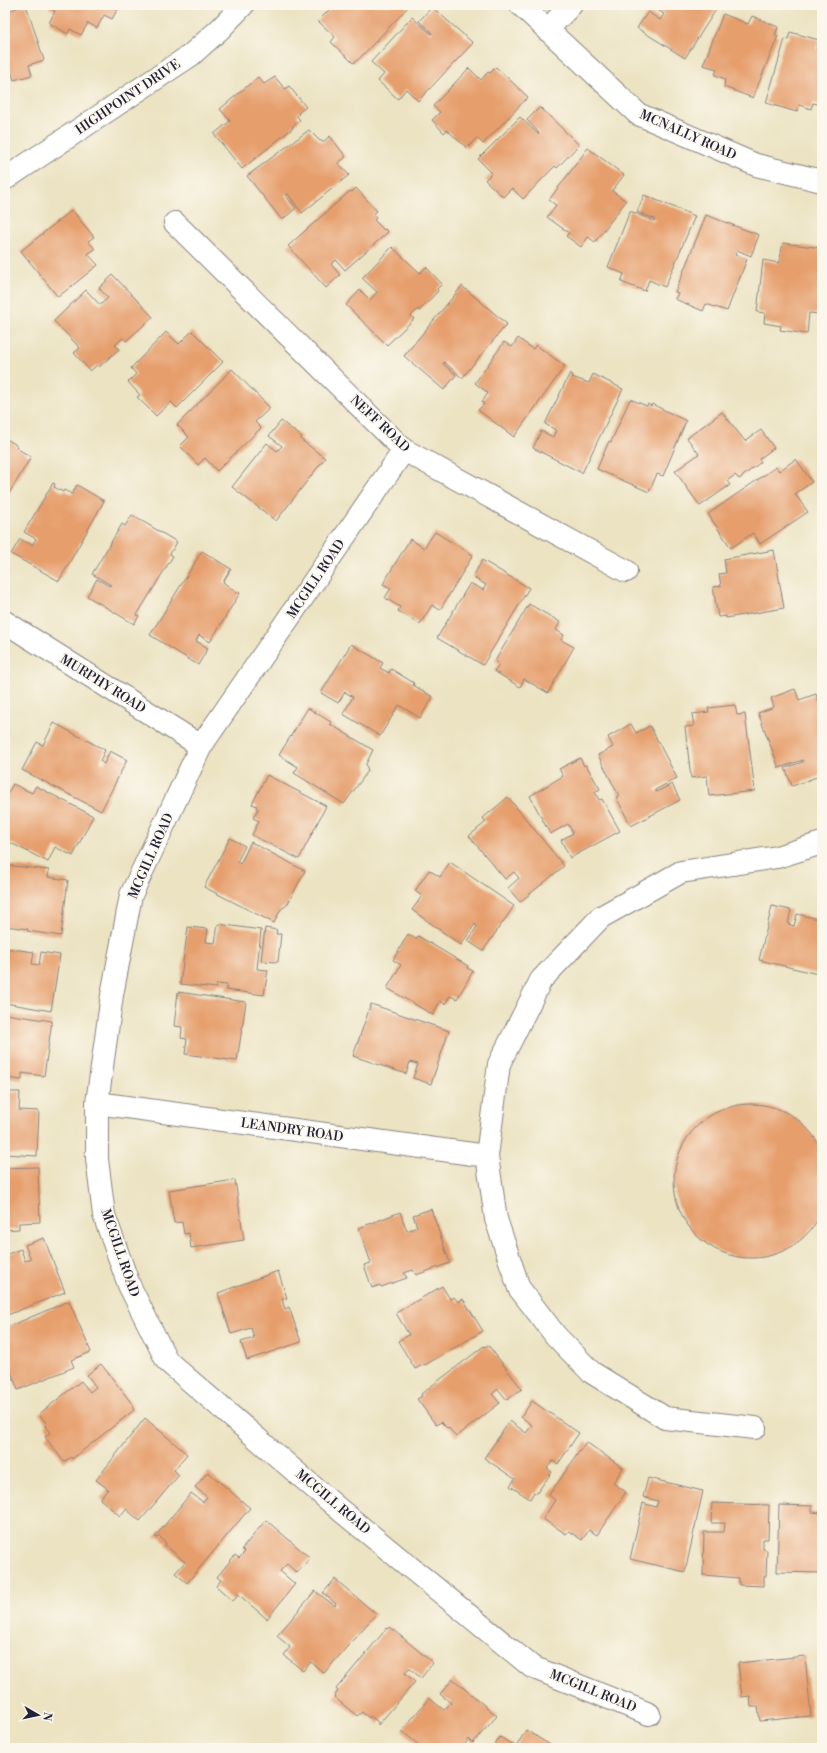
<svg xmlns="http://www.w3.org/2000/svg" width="827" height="1753" font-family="'Libre Bodoni',serif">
<rect width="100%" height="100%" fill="#fbf7ec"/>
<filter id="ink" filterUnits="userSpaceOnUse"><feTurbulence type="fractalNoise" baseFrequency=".025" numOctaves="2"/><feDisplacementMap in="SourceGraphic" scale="8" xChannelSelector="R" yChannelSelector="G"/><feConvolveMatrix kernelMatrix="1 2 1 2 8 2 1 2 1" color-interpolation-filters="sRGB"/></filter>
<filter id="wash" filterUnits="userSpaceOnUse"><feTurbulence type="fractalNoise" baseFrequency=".012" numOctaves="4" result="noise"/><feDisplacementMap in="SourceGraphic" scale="16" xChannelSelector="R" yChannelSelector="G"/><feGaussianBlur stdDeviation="0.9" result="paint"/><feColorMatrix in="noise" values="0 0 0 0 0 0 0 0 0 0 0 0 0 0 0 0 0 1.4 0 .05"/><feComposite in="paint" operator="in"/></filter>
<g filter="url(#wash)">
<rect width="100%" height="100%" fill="#ece3c2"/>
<g id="blocks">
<g fill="#e69e6c">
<polygon points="26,5 44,60 29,65 32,75 14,80 11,71 5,73 5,12"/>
<polygon points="51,5 120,5 112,19 104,15 97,28 88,23 81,35 70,29 68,34 49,23 55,11 49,8"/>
<polygon points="334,5 410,5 359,59 353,63 331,42 335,37 318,21"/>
<polygon points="654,5 719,5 685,58 637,28 648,12 660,20 664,14 653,7"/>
<polygon points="432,7 473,43 418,101 406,89 398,99 378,81 384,74 371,62 412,17 431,34 432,33 419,21"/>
<polygon points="723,14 748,24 752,16 778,27 775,36 778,36 753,98 724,87 725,79 715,75 717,69 703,65"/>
<polygon points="790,32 819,40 816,49 822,51 822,105 813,103 811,109 799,105 797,112 766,103 785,39 788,40"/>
<polygon points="496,67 528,97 483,144 477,138 467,148 447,130 444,133 432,120 440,112 433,106 469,68 481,80 488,72 490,73"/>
<polygon points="258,77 264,84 275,77 285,89 289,86 306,107 298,113 299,114 297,116 300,120 292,127 293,128 242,169 214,134 230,121 220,109"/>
<polygon points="540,107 579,145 557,168 555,166 523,199 512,188 503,197 485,180 492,173 478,159 520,117 538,134 539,133 527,120"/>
<polygon points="309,130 319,140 323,142 330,136 346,157 338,163 349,175 302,213 287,193 285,195 296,208 282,220 247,176"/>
<polygon points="588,148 624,175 612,191 626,201 595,242 588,237 581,247 566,236 569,233 547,217 556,205 549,200"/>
<polygon points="356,188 377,211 373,214 376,218 374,220 384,230 385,229 388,232 345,270 336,260 331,264 340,275 326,288 288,246 350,191 352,192"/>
<polygon points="644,195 695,216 665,287 649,280 645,291 621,282 624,274 608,267 630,211 654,221 655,219 637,212"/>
<polygon points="72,210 94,237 88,241 95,249 88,254 98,265 58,297 21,251"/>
<polygon points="706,215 759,235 751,256 737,250 735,255 747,259 727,311 706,304 703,311 675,299 678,293 675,292"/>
<polygon points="783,243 822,248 822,293 819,314 809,313 807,334 780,330 781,326 764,323 765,313 757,312 763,260 779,263"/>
<polygon points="392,247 420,273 426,267 442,284 437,289 438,291 419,311 418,309 411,316 414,319 387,345 346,305 360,290 370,300 377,292 362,278"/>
<polygon points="113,275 153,317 126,341 123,338 115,345 119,349 99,367 97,365 90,371 74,353 80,348 54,321 86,290 100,305 108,298 99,288"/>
<polygon points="462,286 507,324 462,378 444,362 443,364 456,375 444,390 404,356"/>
<polygon points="192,331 223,362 177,408 171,402 156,416 137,397 140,395 128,382 136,374 131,368 166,332 179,344"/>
<polygon points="518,338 533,349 536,345 565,366 514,437 478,410 484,404 482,402 488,393 475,383 504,342 512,347"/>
<polygon points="232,369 270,408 255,422 261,428 217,471 205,458 198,465 180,446 189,437 177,425"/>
<polygon points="570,373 573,375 572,377 589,383 593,374 623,389 582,473 533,448 541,431 553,437 556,430 545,424"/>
<polygon points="630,399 647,406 648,404 651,406 652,404 686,421 663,476 657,474 649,492 597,469 609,441 611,442"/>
<polygon points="722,412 745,441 761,430 774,448 759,459 761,462 739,479 735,475 727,481 730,485 700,506 675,471 699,454 687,438"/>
<polygon points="281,421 302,437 300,439 325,458 276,521 232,487 267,443 277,451 282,446 269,436"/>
<polygon points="5,438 15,444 18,449 31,457 5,500"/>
<polygon points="796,459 812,482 795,494 808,512 760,544 753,533 731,548 708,514 776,467 779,471"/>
<polygon points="53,483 55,484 54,487 63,492 64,490 72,494 77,485 104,501 59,581 11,554 20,539 32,545 36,539 24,532"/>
<polygon points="132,515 177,542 170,554 173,556 137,615 139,616 134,624 87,596 97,579 109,586 111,585 92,574 122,524 125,526"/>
<polygon points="435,532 473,555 440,610 432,605 420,624 398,611 400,607 385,598 391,588 383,584 410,539 424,548"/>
<polygon points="774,550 784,608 726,618 726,616 718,617 713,587 721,586 719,574 726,573 724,559"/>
<polygon points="202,551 231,569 223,582 237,593 238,591 240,593 210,642 199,635 196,641 208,648 198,665 150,635"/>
<polygon points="482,560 529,588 483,665 437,638 470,583 483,590 486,585 473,577"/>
<polygon points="529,604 560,622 556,630 564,635 561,640 574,647 548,693 524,679 520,687 494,671 499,664 495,661"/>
<polygon points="351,644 383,663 380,668 389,673 391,669 414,683 413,685 433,697 420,718 399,705 380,736 343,714 353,697 345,692 338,703 321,693"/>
<polygon points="795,689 799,700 816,694 822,711 822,775 792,786 785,768 803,762 803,760 779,768 758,713 774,707 771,698"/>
<polygon points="735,705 737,715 745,714 755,791 709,796 707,776 691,778 685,727 694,726 692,714 709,712 708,708"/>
<polygon points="308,708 331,722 330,724 373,750 366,764 368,771 344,804 294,773 298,767 279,755"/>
<polygon points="54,723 105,750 100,761 104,764 110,751 127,760 101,811 22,770 37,742 43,745"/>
<polygon points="631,724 636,733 650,726 677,778 655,790 656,792 672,784 680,800 631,826 616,797 619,796 598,755 613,747 608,737"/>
<polygon points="580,758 584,766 586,765 600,789 595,792 599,800 602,799 620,831 570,858 561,840 573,833 568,824 550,834 530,796 563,776 559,769"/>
<polygon points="267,775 326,806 299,859 252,835 259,821 253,818 258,809 256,808 257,806 252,804"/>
<polygon points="13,784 32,793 36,786 93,816 73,856 55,847 48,862 5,840 7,831 5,830 5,798"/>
<polygon points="508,797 564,866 520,902 508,888 519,878 514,872 505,879 469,836 486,822 483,818"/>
<polygon points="230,838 245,846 237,862 240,864 251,842 305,871 287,905 281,909 274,923 204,887"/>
<polygon points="450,862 514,906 483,951 468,941 477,926 475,924 461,945 412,910 422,896 415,891 429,870 440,877"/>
<polygon points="5,865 49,870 48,877 68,880 61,936 27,931 28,929 5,926"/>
<polygon points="772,906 791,910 788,924 794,926 797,914 822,920 822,975 759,960"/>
<polygon points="218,924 261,930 257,969 268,970 264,995 226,990 227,985 217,984 216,988 180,984 188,927 208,929 206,942 215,943"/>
<polygon points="265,928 277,930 276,934 281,934 278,962 261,961"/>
<polygon points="408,934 416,939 418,936 468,966 467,968 473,971 457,999 450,996 445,1004 440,1001 433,1015 387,988 401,965 393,960"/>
<polygon points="5,948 34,952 32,964 39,965 41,952 60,955 51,1011 5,1003"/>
<polygon points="178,992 246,1002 237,1061 185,1054 187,1039 181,1038 182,1027 174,1026"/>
<polygon points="371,1004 449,1031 431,1084 413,1078 418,1064 410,1062 406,1074 353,1056"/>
<polygon points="5,1014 52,1021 44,1076 22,1073 22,1080 5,1078"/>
<polygon points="5,1092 20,1092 19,1110 39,1111 37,1156 5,1154"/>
<circle cx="751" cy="1181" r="77"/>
<polygon points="38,1167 40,1222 19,1223 19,1229 5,1230 5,1168"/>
<polygon points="235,1180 244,1240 191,1248 189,1233 184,1234 182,1222 174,1223 169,1190"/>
<polygon points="431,1209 450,1263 416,1275 413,1270 404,1273 407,1278 381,1287 380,1285 372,1288 364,1265 371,1263 359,1228 400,1212 407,1231 417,1227 413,1215"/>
<polygon points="44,1238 65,1292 5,1316 5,1255 21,1249 25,1261 31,1259 25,1245"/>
<polygon points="278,1271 287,1298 282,1299 285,1309 289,1307 301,1342 247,1360 241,1342 254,1338 251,1328 231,1334 218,1293"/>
<polygon points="442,1286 450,1299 454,1297 458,1302 463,1299 483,1331 425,1365 425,1364 415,1369 398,1341 409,1335 396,1313"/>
<polygon points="69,1301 91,1352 71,1360 74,1367 18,1390 10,1369 5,1371 5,1328"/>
<polygon points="488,1345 522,1389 507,1400 498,1389 492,1394 500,1403 456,1437 448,1427 447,1428 441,1422 436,1425 417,1399 422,1396 421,1394 484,1346 485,1347"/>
<polygon points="101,1364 133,1405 132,1407 134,1410 72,1459 71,1457 64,1462 45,1437 50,1433 45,1426 47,1424 39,1414 81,1381 90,1392 96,1387 87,1375"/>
<polygon points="532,1401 579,1433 558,1464 553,1461 547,1468 552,1472 536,1494 534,1492 530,1499 510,1486 515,1479 484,1458 510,1421 526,1433 532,1425 521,1417"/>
<polygon points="145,1418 187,1454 174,1470 179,1475 140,1521 126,1509 120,1516 100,1499 108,1489 96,1480"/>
<polygon points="586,1442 623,1468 613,1483 626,1492 597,1535 589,1530 582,1540 569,1531 566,1534 543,1519 555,1500 549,1495"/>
<polygon points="208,1472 250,1508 187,1583 175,1573 185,1562 165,1545 166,1543 159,1536 157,1538 155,1537 191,1493 203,1502 207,1497 195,1487"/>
<polygon points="648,1478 703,1491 685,1572 630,1559 643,1503 656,1507 658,1501 643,1497"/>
<polygon points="712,1503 769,1505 768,1539 763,1539 763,1549 767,1550 766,1576 764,1576 764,1586 739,1585 739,1578 703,1575 704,1532 724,1532 725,1523 711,1523"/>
<polygon points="779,1505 812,1506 812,1512 822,1513 822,1573 777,1572"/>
<polygon points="266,1520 310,1558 297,1573 287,1564 280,1571 295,1584 267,1619 238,1594 233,1601 216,1586 221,1580 217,1577 235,1555 239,1558 245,1552 242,1549"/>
<polygon points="335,1579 376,1614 324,1673 311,1662 303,1671 284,1655 290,1647 277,1636 315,1591 335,1606 336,1604 323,1593"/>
<polygon points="390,1627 433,1663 421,1678 409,1668 405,1673 415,1682 378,1725 378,1722 370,1716 369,1718 362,1712 357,1716 334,1697 338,1691 336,1689 387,1628 388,1629"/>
<polygon points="805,1656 811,1716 760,1721 758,1707 751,1707 750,1696 742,1697 738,1663"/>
<polygon points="453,1679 497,1716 473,1743 469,1739 462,1748 418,1748 420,1746 402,1731 429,1698 444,1710 451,1703 440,1694"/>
<polygon points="526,1730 555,1748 493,1748 500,1737 516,1747"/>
</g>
</g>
</g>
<g filter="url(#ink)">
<use href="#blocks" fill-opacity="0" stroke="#87827e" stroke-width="1"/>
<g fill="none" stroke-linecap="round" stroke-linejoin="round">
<g stroke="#87827e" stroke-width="24">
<g id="minor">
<polyline points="521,5 638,114 756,165 822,181"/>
<polyline points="547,30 571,5"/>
<polyline points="175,223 404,450 626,571"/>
<polyline points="404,450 201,746 131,895 112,995 97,1103 97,1159 104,1215 129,1285 167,1361 340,1510 532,1667 649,1714"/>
<polyline points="5,622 201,746"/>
<polyline points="97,1103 487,1156"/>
<polyline points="755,1428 665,1418 591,1372 556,1336 519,1288 496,1219 487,1156 499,1064 541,980 601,917 681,872 777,857 822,843"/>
</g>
</g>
<g stroke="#87827e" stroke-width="24">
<polyline id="tertiary" points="5,179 191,55 220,29 243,5"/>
</g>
<use href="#minor" stroke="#fff" stroke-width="22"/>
<use href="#tertiary" stroke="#fff" stroke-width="22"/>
</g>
</g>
<g text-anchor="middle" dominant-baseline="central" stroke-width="3.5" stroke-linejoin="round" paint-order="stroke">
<g font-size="13" fill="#22223b" stroke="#fbf7ec">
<text transform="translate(128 97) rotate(-34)">HIGHPOINT DRIVE</text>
<text transform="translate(688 135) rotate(24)">MCNALLY ROAD</text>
<text transform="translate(380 424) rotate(43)">NEFF ROAD</text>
<text transform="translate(316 579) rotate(-56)">MCGILL ROAD</text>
<text transform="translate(103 684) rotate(32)">MURPHY ROAD</text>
<text transform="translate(151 856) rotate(-66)">MCGILL ROAD</text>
<text transform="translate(292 1130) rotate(8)">LEANDRY ROAD</text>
<text transform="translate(120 1253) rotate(71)">MCGILL ROAD</text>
<text transform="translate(333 1502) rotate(40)">MCGILL ROAD</text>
<text transform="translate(593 1691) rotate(22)">MCGILL ROAD</text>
</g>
</g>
<rect width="827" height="1753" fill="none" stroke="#fbf7ec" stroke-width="20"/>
<g transform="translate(38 1715) rotate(99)" stroke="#fbf7ec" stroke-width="3" paint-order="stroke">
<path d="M0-3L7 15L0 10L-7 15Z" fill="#22223b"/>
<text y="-6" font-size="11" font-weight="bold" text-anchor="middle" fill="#22223b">N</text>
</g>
</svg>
